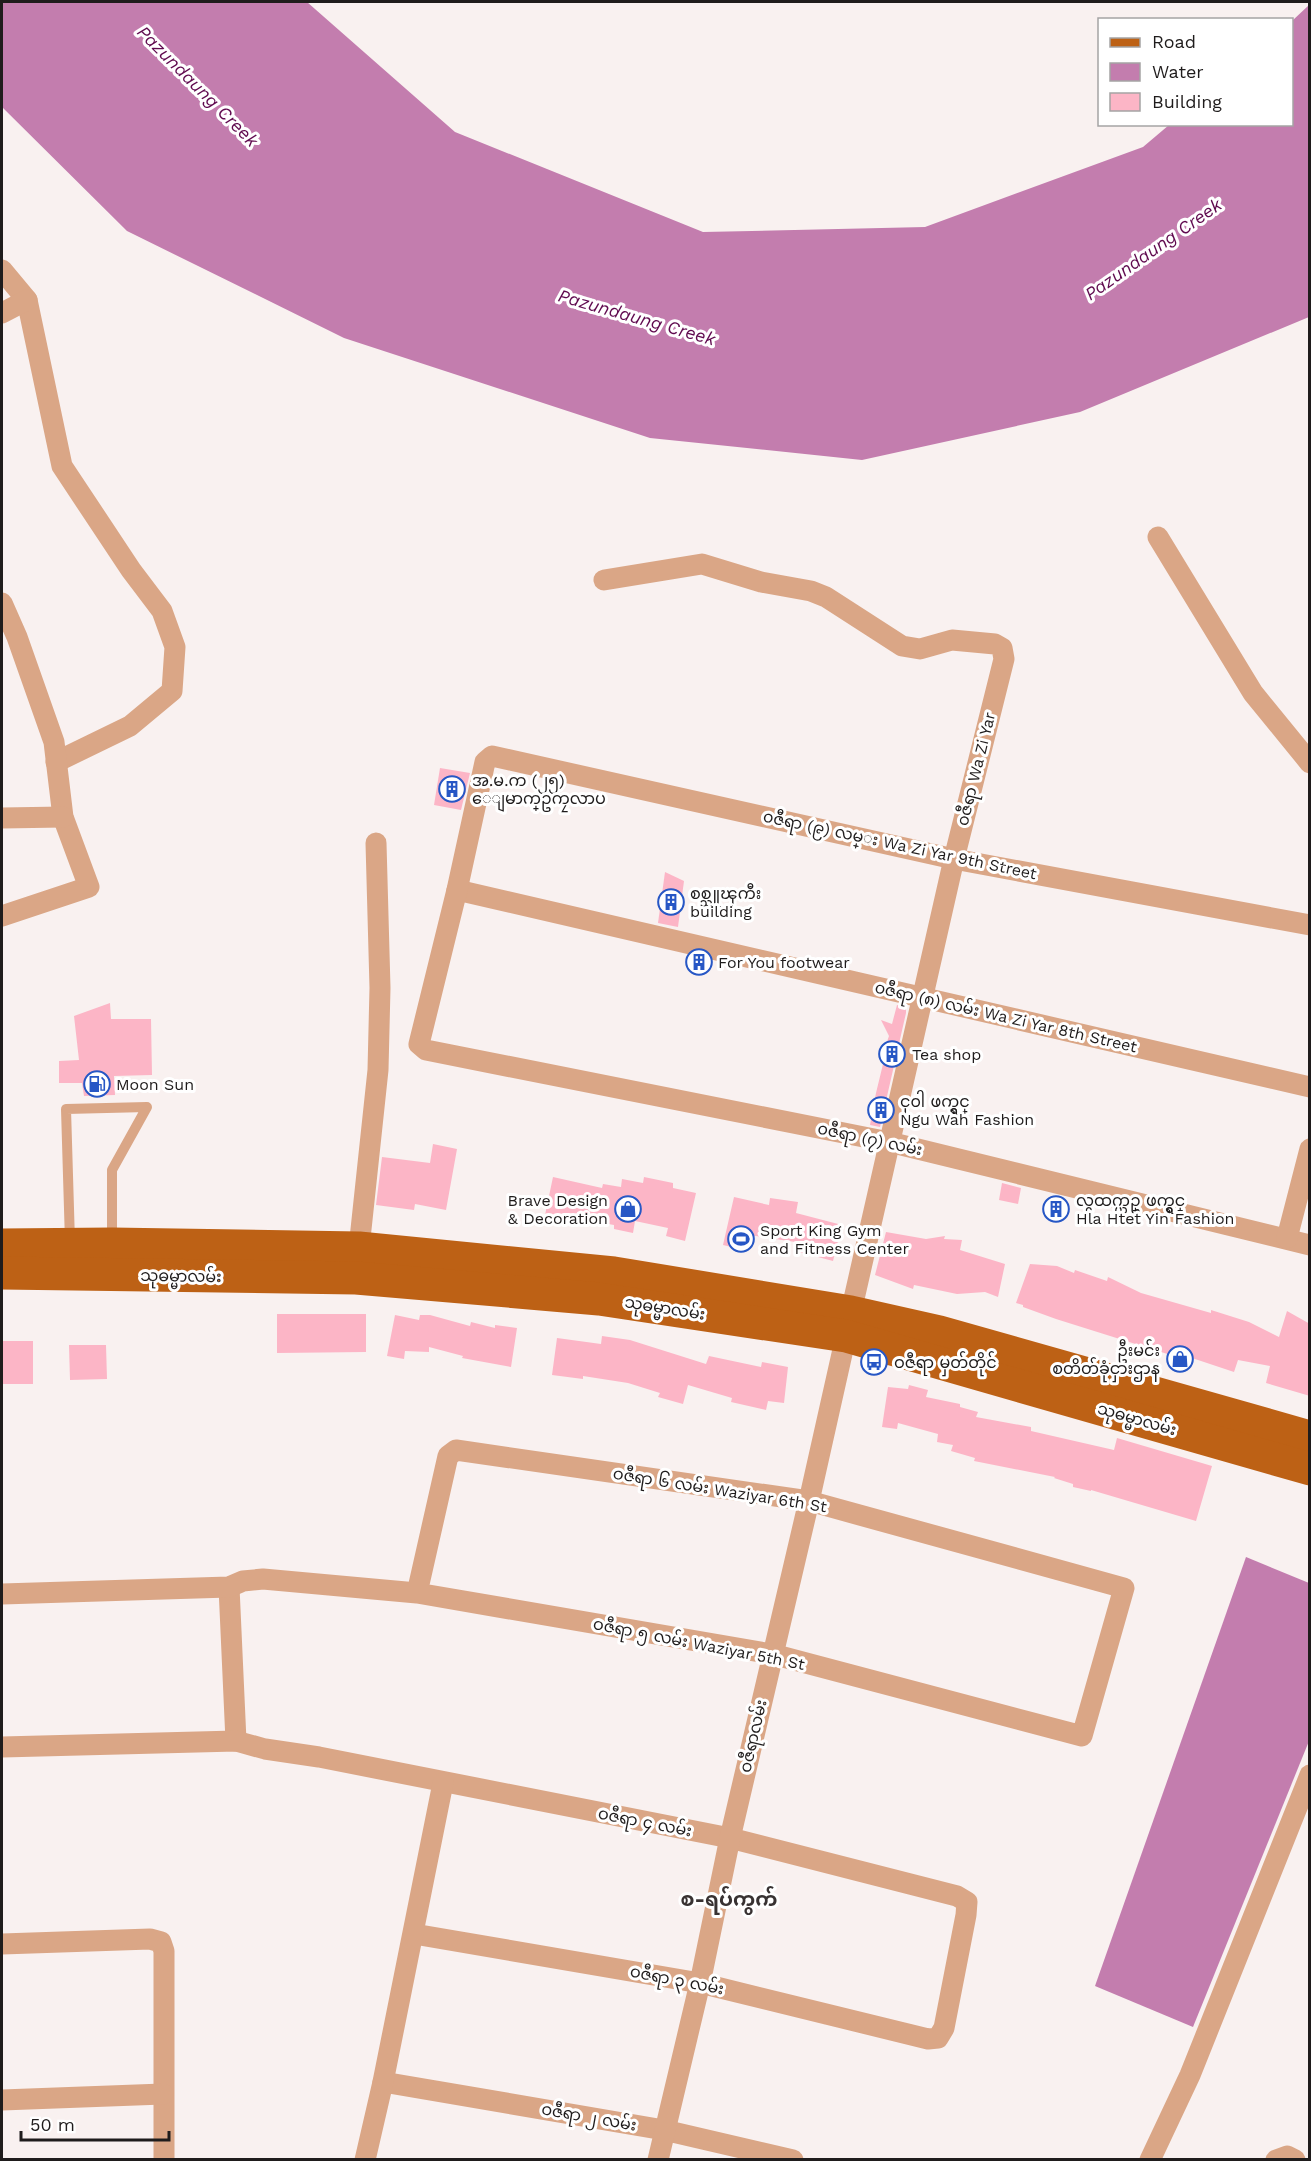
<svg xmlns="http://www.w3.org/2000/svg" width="1311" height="2161" font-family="'Work Sans','Noto Sans Myanmar',sans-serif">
<rect width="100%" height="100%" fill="#f9f1f0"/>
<g fill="#c37dae">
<polygon points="2,2 307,2 455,132 703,232 925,227 1143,147 1169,125 1292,124 1292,21 1309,5 1309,317 1080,412 862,460 650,438 344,338 127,231 2,107"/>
<polygon points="1246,1557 1309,1583 1309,1741 1193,2027 1095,1986"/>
</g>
<g fill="#fcb5c6">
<polygon points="440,768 470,773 461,810 434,805"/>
<polygon points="665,872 684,881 678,927 658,923"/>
<polygon points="110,1003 111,1019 151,1019 152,1075 114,1076 115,1095 84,1096 82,1083 59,1083 59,1061 79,1060 74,1016"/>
<polygon points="897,1005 906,1007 906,1013 880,1127 870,1125 876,1093 884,1060 882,1056 889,1036 881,1020 892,1024"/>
<polygon points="433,1144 457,1149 446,1210 415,1204 414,1210 376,1205 382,1157 430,1163"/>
<polygon points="553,1177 602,1188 603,1184 621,1187 622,1179 643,1183 644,1177 673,1183 673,1188 696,1193 685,1241 666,1236 668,1228 635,1221 633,1233 614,1229 614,1225 575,1218 574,1221 545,1215"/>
<polygon points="1002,1183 1021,1188 1018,1204 999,1200"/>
<polygon points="734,1197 769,1205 770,1198 798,1202 796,1213 842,1225 833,1261 799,1252 802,1243 743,1234 740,1249 723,1245"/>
<polygon points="886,1232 926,1239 945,1236 944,1239 962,1240 960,1250 1005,1264 998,1297 985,1292 957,1294 914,1285 913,1289 875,1275"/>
<polygon points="1030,1264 1057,1266 1074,1273 1075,1270 1107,1281 1108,1277 1141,1293 1211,1313 1211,1310 1249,1322 1279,1337 1287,1311 1310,1324 1310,1396 1266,1383 1270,1366 1238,1360 1234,1372 1174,1352 1174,1356 1161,1352 1056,1319 1023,1307 1023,1305 1016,1303"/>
<polygon points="277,1314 366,1314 366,1352 277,1353"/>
<polygon points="395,1315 419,1320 420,1315 430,1315 470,1326 471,1322 495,1328 495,1325 517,1328 511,1367 462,1358 463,1356 429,1347 429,1352 405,1351 404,1359 387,1356"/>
<polygon points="602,1336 630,1340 706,1364 709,1356 761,1367 762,1362 788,1367 784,1403 768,1401 766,1410 731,1402 732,1398 688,1385 683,1404 658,1397 660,1393 628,1383 583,1376 583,1379 552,1375 557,1338 601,1344"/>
<rect x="2" y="1341" width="31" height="43"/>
<polygon points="69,1345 106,1345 107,1379 70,1380"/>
<polygon points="909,1385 928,1390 926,1397 960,1404 960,1407 978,1412 976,1417 1031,1427 1031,1431 1114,1450 1117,1438 1212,1466 1196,1521 1091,1490 1091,1491 1073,1487 1073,1484 1054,1478 1055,1477 974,1461 975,1458 951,1451 953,1445 937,1442 938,1434 898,1423 897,1429 882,1427 888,1387 908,1389"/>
</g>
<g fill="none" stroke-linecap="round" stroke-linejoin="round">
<polyline stroke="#daa686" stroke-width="10" points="70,1242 66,1109 147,1107 112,1170 112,1240"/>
<g stroke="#daa686" stroke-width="21">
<polyline points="2,270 27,300 62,466 131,570 162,611 175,647 172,691 130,726 56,762"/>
<polyline points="2,313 27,300"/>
<polyline points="1158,537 1253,693 1310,763"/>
<polyline points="604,580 702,564 761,582 811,591 826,597 902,646 920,649 952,640 995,644 1002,648 1004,659 954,859 851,1312"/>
<polyline points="2,603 17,637 54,742 63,817 89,887 2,916"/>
<polyline points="2,818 63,817"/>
<polyline points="457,890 1310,1087"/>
<polyline points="1310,925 954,859 492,756 485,762 457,890 419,1044 426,1050 889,1142 1310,1245"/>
<polyline points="1287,1238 1310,1149"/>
<polyline points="359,1248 378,1070 380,988 376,843"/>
<polyline points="229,1587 236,1741"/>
<polyline points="2,1594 229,1587 243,1581 263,1579 417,1593 772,1654 1082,1736 1124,1588 809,1501 456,1450 448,1456 417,1593"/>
<polyline points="2,1747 236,1741 265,1749 319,1757 730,1838 957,1896 967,1902 966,1915 944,2028 938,2038 928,2039 700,1983 414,1934"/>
<polyline points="2,1944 150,1939 161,1942 164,1951 164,2160"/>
<polyline points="383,2082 664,2130 793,2160"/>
<polyline points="2,2100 163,2094"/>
<polyline points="365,2160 383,2082 443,1783"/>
<polyline points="658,2160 700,1983 730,1838 809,1501 846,1336"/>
<polyline points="1150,2160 1190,2075 1310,1775"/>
<polyline points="1276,2160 1287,2156 1295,2160"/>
</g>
<g stroke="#bd6115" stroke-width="33">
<polyline points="2,1245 112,1244 359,1248 614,1273 851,1312 940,1332 1310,1437"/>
<polyline points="2,1273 356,1278 599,1299 846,1336 1310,1469"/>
</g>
</g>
<defs>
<g id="building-ring" transform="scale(1.35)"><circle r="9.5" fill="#fff" stroke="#2757c5" stroke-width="1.5"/><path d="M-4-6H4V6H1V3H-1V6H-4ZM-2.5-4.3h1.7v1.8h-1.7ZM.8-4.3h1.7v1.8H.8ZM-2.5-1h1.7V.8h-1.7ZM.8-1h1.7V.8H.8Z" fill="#2757c5"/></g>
<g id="fuel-ring" transform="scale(1.35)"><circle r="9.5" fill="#fff" stroke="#2757c5" stroke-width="1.5"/><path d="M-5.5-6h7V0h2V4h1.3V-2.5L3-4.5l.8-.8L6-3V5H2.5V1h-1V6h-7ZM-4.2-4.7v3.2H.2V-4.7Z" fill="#2757c5"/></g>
<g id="shop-ring" transform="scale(1.35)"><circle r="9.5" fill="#fff" stroke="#2757c5" stroke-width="1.5"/><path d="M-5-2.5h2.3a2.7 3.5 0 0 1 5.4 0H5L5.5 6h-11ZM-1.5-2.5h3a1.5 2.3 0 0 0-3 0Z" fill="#2757c5"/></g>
<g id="stadium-ring" transform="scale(1.35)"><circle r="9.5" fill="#fff" stroke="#2757c5" stroke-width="1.5"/><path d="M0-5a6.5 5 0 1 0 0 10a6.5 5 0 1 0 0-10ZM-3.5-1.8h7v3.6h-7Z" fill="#2757c5"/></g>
<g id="bus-ring" transform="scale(1.35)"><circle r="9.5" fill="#fff" stroke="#2757c5" stroke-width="1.5"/><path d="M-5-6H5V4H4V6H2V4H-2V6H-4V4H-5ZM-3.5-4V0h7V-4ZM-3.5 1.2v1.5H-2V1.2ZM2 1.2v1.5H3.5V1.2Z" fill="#2757c5"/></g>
</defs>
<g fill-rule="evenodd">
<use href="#building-ring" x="452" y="789"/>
<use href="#building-ring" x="671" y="902"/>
<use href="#building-ring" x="699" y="962"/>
<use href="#building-ring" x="892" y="1054"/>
<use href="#fuel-ring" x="97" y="1084"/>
<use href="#building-ring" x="881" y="1110"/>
<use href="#shop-ring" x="628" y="1209"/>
<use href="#building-ring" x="1056" y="1209"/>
<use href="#stadium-ring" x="741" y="1239"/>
<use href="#shop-ring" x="1180" y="1359"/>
<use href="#bus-ring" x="874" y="1362"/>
</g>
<g text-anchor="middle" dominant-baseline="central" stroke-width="6" stroke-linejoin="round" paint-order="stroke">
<g font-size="16" fill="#1f1c1c" stroke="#fff">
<text transform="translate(976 769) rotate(-76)">၀ဇီရာ Wa Zi Yar</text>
<text transform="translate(900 845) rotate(12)">၀ဇီရာ (၉) လမ္း Wa Zi Yar 9th Street</text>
<text transform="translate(1006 1017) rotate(13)">၀ဇီရာ (၈) လမ်း Wa Zi Yar 8th Street</text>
<text transform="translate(870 1139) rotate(12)">၀ဇီရာ (၇) လမ်း</text>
<text transform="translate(181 1276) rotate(1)">သုဓမ္မာလမ်း</text>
<text transform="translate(665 1308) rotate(9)">သုဓမ္မာလမ်း</text>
<text transform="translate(1137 1419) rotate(16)">သုဓမ္မာလမ်း</text>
<text transform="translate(720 1490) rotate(9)">ဝဇီရာ ၆ လမ်း Waziyar 6th St</text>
<text transform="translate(699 1644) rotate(11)">ဝဇီရာ ၅ လမ်း Waziyar 5th St</text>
<text transform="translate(753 1736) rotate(-77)">ဝဇီရာလမ်း</text>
<text transform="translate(645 1822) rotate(11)">ဝဇီရာ ၄ လမ်း</text>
<text transform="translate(677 1980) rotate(11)">ဝဇီရာ ၃ လမ်း</text>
<text transform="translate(589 2117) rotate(10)">ဝဇီရာ ၂ လမ်း</text>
</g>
<g font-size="16" fill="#1f1c1c" stroke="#fff" text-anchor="start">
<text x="472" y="780">အ.မ.က (၂၅)<tspan x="472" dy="18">ေျမာက္ဥကၠလာပ</tspan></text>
<text x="690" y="893">စစ္သူၾကီး<tspan x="690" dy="18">building</tspan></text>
<text x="718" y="962">For You footwear</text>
<text x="912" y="1054">Tea shop</text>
<text x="116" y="1084">Moon Sun</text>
<text x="900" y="1101">ငု၀ါ ဖက္ရွင္<tspan x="900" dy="18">Ngu Wah Fashion</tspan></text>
<text x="608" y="1200" text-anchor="end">Brave Design<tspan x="608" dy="18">&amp; Decoration</tspan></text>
<text x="1076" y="1200">လွထက္ယဥ္ ဖက္ရွင္<tspan x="1076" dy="18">Hla Htet Yin Fashion</tspan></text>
<text x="760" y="1230">Sport King Gym<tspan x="760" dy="18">and Fitness Center</tspan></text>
<text x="1160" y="1350" text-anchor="end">ဦးမင်း<tspan x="1160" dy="18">စတိတ်ခုံငှားဌာန</tspan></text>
<text x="894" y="1362">ဝဇီရာ မှတ်တိုင်</text>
</g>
<g font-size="18" font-style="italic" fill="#5f094e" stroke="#fff">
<text transform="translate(198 86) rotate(45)">Pazundaung Creek</text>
<text transform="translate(1153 249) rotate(-35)">Pazundaung Creek</text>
<text transform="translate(637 317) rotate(16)">Pazundaung Creek</text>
</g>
<g font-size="20" font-weight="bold" fill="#383232" stroke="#fff">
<text x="729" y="1899">စ-ရပ်ကွက်</text>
</g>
</g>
<rect width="1311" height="2161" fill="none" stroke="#1f1c1c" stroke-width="6"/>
<rect x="1098" y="18" width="195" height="108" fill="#ffffff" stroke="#a5a4a4" stroke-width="1.5"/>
<rect x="1110" y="38" width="30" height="9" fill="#bd6115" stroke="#a5a4a4" stroke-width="1.5"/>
<text x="1152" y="48" font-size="18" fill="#1f1c1c">Road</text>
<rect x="1110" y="63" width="30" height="18" fill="#c37dae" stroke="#a5a4a4" stroke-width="1.5"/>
<text x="1152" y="78" font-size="18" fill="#1f1c1c">Water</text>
<rect x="1110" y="93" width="30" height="18" fill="#fcb5c6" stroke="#a5a4a4" stroke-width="1.5"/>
<text x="1152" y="108" font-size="18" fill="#1f1c1c">Building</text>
<path d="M21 2131v9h148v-9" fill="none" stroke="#1f1c1c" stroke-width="3"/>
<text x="30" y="2131" font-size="18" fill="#1f1c1c" stroke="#ffffff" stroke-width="4.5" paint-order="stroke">50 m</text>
</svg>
